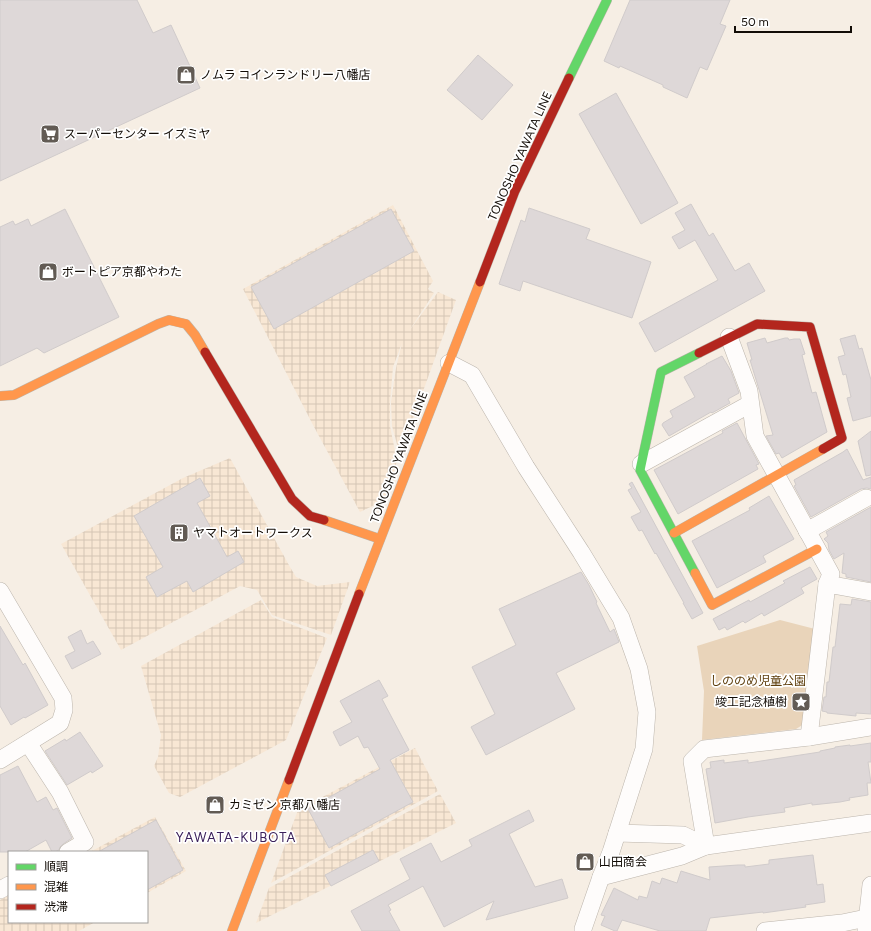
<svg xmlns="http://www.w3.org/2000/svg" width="871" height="931" font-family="Figtree,'Noto Sans JP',sans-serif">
<defs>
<pattern id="industrial-grid" width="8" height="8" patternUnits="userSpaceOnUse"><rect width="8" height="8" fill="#f8e7d4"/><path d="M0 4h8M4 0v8" fill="none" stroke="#d4c5b4"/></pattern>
</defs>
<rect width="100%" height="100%" fill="#f6eee4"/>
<g fill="url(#industrial-grid)">
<polygon points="393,205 433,281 428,289 434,293 409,331 438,292 456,300 400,455 392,426 391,402 396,368 402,343 393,367 390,402 390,426 397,461 385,500 360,512 313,425 243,289"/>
<polygon points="230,458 290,567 296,577 317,586 350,582 331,635 272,615 257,590 240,586 121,650 61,544 183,478"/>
<polygon points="261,600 272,617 327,638 286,740 180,797 169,793 154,766 158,757 161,735 141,666"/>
<polygon points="415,748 438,791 271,883 298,810"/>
<polygon points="440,794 456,823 256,923 269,888"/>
<polygon points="155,817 186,871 147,893 147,852 90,852"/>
<polygon points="9,895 9,922 95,922 79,931 0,931 0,900"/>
</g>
<polygon fill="#e9d4ba" points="780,620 815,629 804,724 796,729 702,740 704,691 697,646"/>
<g fill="#ded8d8" stroke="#d0cbcb">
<polygon points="0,0 137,0 153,33 171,25 200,88 0,181"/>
<polygon points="630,0 730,0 720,24 726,26 707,70 700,67 687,98 663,87 663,85 620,66 619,68 604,61"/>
<polygon points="478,55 513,85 482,120 447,90"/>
<polygon points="616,93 678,203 641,224 579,114"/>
<polygon points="691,204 709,236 713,233 735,271 749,263 765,291 655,352 639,323 718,280 695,240 679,249 672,237 685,230 675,213"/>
<polygon points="529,208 590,229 586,239 651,262 632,318 523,281 520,291 499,284 521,220 525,222"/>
<polygon points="65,209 119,317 44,353 37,348 0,366 0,227 13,221 15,225 28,219 31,226"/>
<polygon points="391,209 414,251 274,329 251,287"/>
<polygon points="855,335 859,349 862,348 871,380 871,416 853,421 847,398 851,397 846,374 843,375 838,357 845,355 840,339"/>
<polygon points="765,338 767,343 785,338 788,338 789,340 794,339 800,339 805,354 802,355 812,393 816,392 827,432 782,458 779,453 776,454 766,436 773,435 750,360 752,360 747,343"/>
<polygon points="722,356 731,371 739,393 728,399 730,403 712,413 711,412 669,436 662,425 663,423 673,417 670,411 695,397 684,377 707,364 706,364"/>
<polygon points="737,423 759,464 756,465 758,469 678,514 654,470 723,433 722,431"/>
<polygon points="871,431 871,475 866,476 858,441"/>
<polygon points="847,449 863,480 871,477 871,489 867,488 861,489 811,517 794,486 796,485 794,480 843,452"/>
<polygon points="200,478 210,496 197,503 227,557 238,551 244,562 193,592 187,581 157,597 146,577 163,567 134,516"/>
<polygon points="632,482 703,613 692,619 683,603 684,603 656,553 655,554 642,530 639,531 631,517 641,512 628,490 632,488 629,484"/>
<polygon points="769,496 794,539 763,556 766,562 717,588 692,541 750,510 749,508"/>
<polygon points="871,507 871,582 846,577 846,574 842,573 844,553 834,559 829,550 828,543 824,539 828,536 826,532"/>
<polygon points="810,567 817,579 801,588 804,593 764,616 762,613 745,623 743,621 727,630 725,627 719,630 713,619 749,600 750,602 785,583 783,581"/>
<polygon points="581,572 589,585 597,602 596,603 610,632 614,629 619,642 556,673 575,709 486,755 471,727 495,714 472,667 516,645 499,609"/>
<polygon points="852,599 871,602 871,714 856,713 856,716 827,713 827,712 822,711 824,697 826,697 827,682 829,682 833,647 835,647 840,604 851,605"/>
<polygon points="0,626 23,665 25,663 48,705 25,718 24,717 11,725 0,706"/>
<polygon points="81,630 87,644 93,641 101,654 72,669 65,656 75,651 68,637"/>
<polygon points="379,680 388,696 382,699 409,750 390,760 413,802 329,848 308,809 380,769 368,747 364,748 358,736 340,746 333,732 352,722 340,701"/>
<polygon points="80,732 103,766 92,773 91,771 67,785 45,751 65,739 66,741"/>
<polygon points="871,743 871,762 868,762 871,783 867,783 868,795 849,798 850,800 840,802 812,805 812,803 784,808 785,812 748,817 715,823 706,769 711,768 710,762 724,760 724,763 748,760 748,763 820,752 820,751 835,748 835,747 850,745 850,746"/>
<polygon points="18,766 37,802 46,797 53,810 57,808 72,838 63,844 60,847 59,850 55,852 52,852 46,840 25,852 0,852 0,775"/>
<polygon points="529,810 534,821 509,834 535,887 562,879 568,898 486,920 494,901 444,927 423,886 388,905 391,910 389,911 400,931 362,931 351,911 410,879 400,859 431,843 441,862 472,846 469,840"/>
<polygon points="156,820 183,870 147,890 147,852 98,852"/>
<polygon points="373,850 379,861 331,886 325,875"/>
<polygon points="813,855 817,885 823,884 825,902 805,905 806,907 763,913 763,912 710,918 706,931 660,931 622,920 617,931 615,931 601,925 605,916 601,915 614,888 638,900 639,896 647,898 652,881 660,884 662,878 677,883 681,871 710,880 709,867 738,865 745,865 745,867 769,864 769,860"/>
</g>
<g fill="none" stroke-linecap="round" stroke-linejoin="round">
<g stroke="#bcb5ac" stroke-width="18">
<g id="street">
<polyline points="729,337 749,391 755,436 831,574 827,584"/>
<polyline points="449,363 472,375 526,467 581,552 621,618 639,669 647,712 644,749 611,852 601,877 583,929 583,931"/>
<polyline points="641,464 750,404"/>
<polyline points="807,531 866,498"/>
<polyline points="0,591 63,698 64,710 60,723 0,760"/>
<polyline points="809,737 871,727"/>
<polyline points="28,743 60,792 85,842 68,852"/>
<polyline points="617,833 683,835 706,846 871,823"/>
<polyline points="601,877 682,856 706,846 692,761 704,749 809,737 827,584 871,592"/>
<polyline points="0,890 9,885"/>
<polyline points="765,931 842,923 871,917"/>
<polyline points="866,931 871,885"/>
</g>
</g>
<g stroke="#bcb5ac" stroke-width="10">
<g id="fast">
<polyline points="569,78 607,0"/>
<polyline points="695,573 640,470 661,372 699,353"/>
</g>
</g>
<g stroke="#bcb5ac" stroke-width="10">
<g id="slow">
<polyline points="0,396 14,395 158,324 169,320 186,324 195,335 205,352"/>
<polyline points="324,520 380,539"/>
<polyline points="674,533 823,449"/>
<polyline points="695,573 712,605 817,549"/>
<polyline points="359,594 480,282"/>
<polyline points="232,931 289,780"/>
</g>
</g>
<g stroke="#bcb5ac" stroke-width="10">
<g id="jam">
<polyline points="480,282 515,191 569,78"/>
<polyline points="205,352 292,499 310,516 324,520"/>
<polyline points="699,353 757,324 810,327 842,438 823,449"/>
<polyline points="289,780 359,594"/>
</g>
</g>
<use href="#street" stroke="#fefcfb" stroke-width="17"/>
<use href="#fast" stroke="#63d668" stroke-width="9"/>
<use href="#slow" stroke="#ff974d" stroke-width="9"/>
<use href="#jam" stroke="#b3261e" stroke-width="9"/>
</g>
<defs>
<g id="shop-square" transform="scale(1)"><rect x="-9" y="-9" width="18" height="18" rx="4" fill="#625b54" stroke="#fff"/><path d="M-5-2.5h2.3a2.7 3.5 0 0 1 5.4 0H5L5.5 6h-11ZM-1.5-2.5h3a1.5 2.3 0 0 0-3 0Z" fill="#fff"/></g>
<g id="supermarket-square" transform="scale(1)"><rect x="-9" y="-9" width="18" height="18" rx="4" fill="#625b54" stroke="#fff"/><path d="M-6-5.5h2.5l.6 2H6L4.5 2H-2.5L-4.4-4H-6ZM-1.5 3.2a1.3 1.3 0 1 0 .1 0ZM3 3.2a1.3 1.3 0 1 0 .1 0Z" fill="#fff"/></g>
<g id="building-square" transform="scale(1)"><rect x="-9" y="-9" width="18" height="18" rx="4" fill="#625b54" stroke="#fff"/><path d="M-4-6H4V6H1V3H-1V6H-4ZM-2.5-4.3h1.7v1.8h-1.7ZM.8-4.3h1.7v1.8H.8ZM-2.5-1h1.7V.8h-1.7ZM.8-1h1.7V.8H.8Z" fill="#fff"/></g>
<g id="sight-square" transform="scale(1)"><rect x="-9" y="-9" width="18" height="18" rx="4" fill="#625b54" stroke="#fff"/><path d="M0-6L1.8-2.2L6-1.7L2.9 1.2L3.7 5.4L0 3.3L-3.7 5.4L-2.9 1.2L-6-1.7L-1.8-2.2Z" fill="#fff"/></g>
</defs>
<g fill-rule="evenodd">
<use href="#shop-square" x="186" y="75"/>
<use href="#supermarket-square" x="50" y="134"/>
<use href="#shop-square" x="48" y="272"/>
<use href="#building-square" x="179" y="533"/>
<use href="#sight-square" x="801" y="702"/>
<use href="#shop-square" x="215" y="805"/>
<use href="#shop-square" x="585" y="862"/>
</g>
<g text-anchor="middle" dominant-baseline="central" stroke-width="3.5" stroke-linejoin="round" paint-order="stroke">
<g font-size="12" fill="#120c06" stroke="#fff" text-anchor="start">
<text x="200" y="75">ノムラ コインランドリー八幡店</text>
<text x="64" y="134">スーパーセンター イズミヤ</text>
<text x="62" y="272">ボートピア京都やわた</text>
<text x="193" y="533">ヤマトオートワークス</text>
<text x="787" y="702" text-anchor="end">竣工記念植樹</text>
<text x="229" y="805">カミゼン 京都八幡店</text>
<text x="599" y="862">山田商会</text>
</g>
<g font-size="12" fill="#120c06" stroke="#fff">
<text transform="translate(520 156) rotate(-66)">TONOSHO YAWATA LINE</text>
<text transform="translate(399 457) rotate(-69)">TONOSHO YAWATA LINE</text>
</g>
<g font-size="12" fill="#5e3e0c" stroke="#fff">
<text x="758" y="681">しののめ児童公園</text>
</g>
<g font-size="13" letter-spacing="1" fill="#3b215b" stroke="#fff">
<text x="236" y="837">YAWATA-KUBOTA</text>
</g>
</g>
<rect x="8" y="851" width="140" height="72" fill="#ffffff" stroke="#a09e9b"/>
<rect x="16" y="864" width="20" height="6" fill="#63d668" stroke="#a09e9b"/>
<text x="44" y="871" font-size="12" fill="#120c06">順調</text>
<rect x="16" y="884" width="20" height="6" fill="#ff974d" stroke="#a09e9b"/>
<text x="44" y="891" font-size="12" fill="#120c06">混雑</text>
<rect x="16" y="904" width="20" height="6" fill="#b3261e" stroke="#a09e9b"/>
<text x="44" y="911" font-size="12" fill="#120c06">渋滞</text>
<path d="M735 26v6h116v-6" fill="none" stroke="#120c06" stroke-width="2"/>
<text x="741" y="26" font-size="12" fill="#120c06" stroke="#ffffff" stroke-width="3" paint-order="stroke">50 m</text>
</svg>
